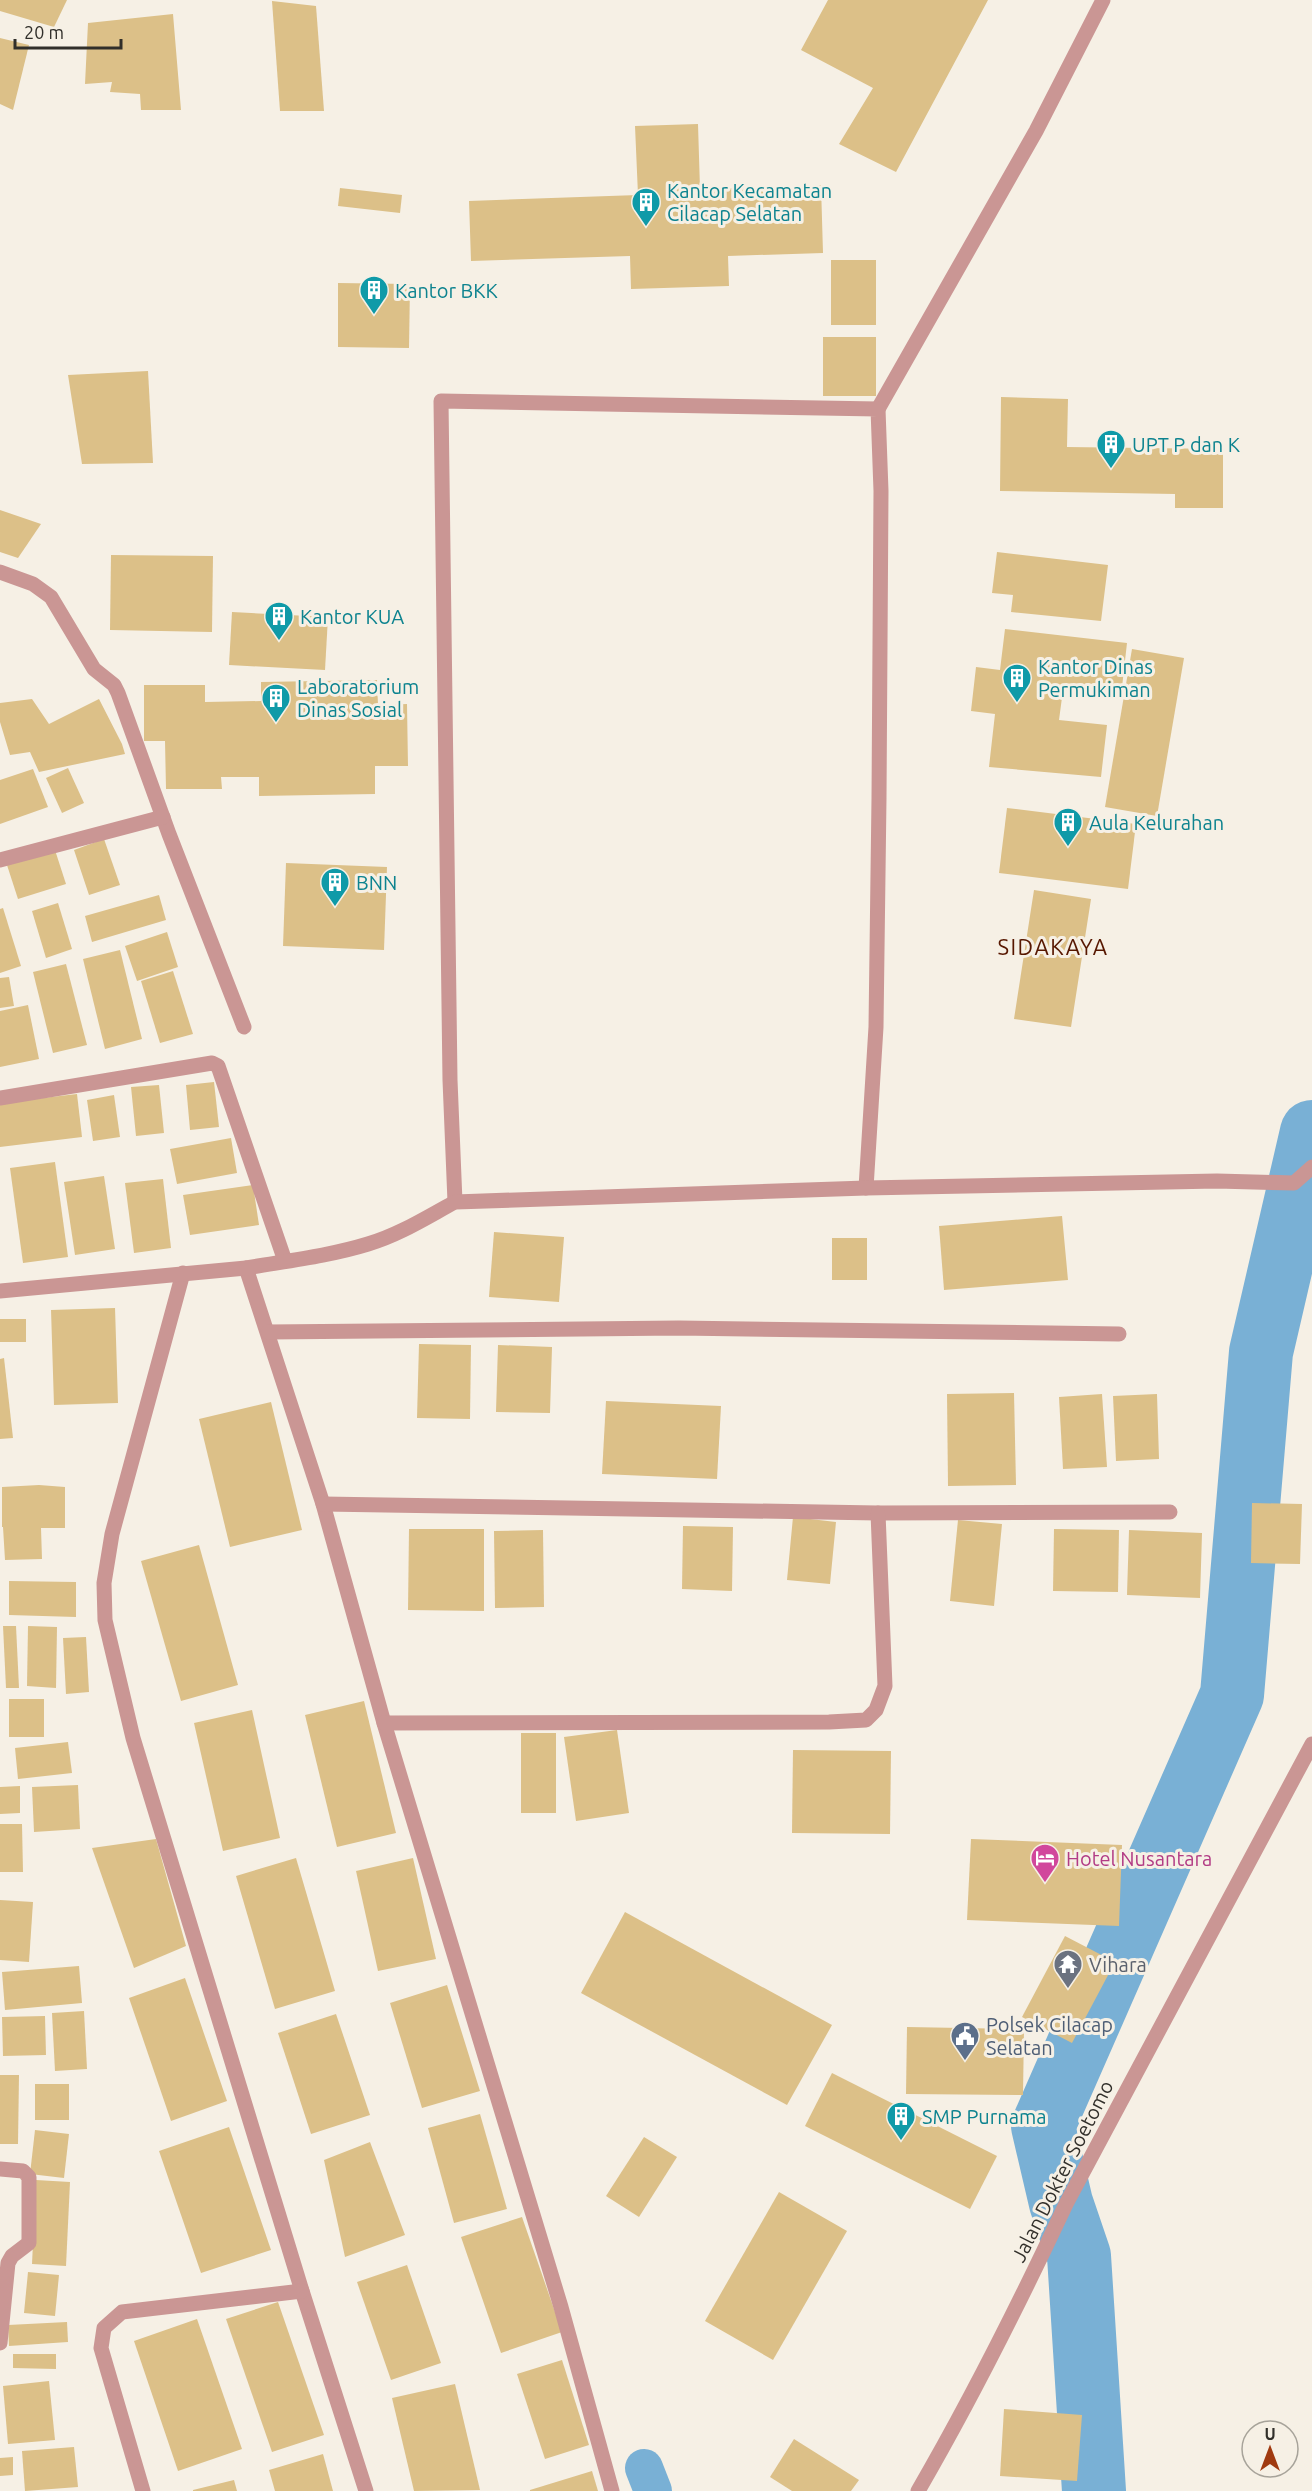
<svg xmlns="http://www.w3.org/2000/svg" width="1312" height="2491" font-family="Ubuntu,sans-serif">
<rect width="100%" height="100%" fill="#f6f0e5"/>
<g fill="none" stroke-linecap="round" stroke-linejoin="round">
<polyline stroke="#79b0d5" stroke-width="38" points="644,2468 653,2491"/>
<polyline stroke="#79b0d5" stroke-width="64" points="1094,2491 1079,2256 1061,2203 1043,2126 1232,1695 1261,1352 1312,1132"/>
</g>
<g fill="#dcc088">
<polygon points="0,0 67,0 54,27 0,11"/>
<polygon points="828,0 988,0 896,172 839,144 873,88 801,50"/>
<polygon points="272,1 316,6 324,111 280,111"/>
<polygon points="173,14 181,110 141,110 140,94 110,92 112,82 85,84 88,23"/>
<polygon points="0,38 29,45 13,110 0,104"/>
<polygon points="698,124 700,189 821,185 823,253 728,256 729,286 631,289 630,256 471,261 469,201 638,195 635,126"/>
<polygon points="340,188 402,195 400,213 338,206"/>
<rect x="831" y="260" width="45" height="65"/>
<polygon points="338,283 410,284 409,348 338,347"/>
<rect x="823" y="337" width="53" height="59"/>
<polygon points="148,371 153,463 82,464 68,375"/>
<polygon points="1001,397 1068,399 1067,447 1223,449 1223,508 1175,508 1175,494 1000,491"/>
<polygon points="0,510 41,524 18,558 0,552"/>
<polygon points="997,552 1108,565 1101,621 1011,612 1013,595 992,593"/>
<polygon points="111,555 213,556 212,632 110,630"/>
<polygon points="232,612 328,617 325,670 229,665"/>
<polygon points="1005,629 1127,643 1121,696 1063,690 1059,720 1107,725 1101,777 989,767 995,714 971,711 976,667 1000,670"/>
<polygon points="1132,649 1184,658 1157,816 1105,807"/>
<polygon points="377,680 378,705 407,704 408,766 375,766 375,794 259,796 259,777 221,777 222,789 166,789 165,741 144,741 144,685 205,685 205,702 261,701 261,682"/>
<polygon points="32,699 49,724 99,699 122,744 125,754 39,772 30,752 10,755 0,722 0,703"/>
<polygon points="68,768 84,803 62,813 46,778"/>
<polygon points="33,769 48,807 0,824 0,780"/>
<polygon points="1007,808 1136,824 1128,889 999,873"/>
<polygon points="104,839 120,885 89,895 74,850"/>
<polygon points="54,847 66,884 18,899 6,862"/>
<polygon points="286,863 387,867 384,950 283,946"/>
<polygon points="1034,890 1091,899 1071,1027 1014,1019"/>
<polygon points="159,895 166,920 92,942 85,916"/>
<polygon points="58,903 72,949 46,958 32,911"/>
<polygon points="3,908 21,966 0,973 0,909"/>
<polygon points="167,932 178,967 137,981 125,946"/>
<polygon points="120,950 142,1039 105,1049 83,959"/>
<polygon points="66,964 87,1045 53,1053 33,972"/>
<polygon points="173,971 193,1034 160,1043 141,981"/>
<polygon points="9,977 14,1006 0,1008 0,978"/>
<polygon points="28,1005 39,1059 0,1067 0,1011"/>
<polygon points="214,1082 219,1127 190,1130 186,1085"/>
<polygon points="159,1085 164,1133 136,1136 131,1087"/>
<polygon points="77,1094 82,1137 0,1147 0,1103"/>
<polygon points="114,1095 120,1137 93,1141 87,1100"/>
<polygon points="231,1138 237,1173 177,1184 170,1149"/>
<polygon points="55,1162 68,1257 23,1263 10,1168"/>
<polygon points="104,1176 115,1249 75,1255 64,1182"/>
<polygon points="163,1179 171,1248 134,1253 125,1183"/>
<polygon points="253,1185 259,1225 190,1235 183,1195"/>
<polygon points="1062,1216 1068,1280 944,1290 939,1226"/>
<polygon points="494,1232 564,1237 559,1302 489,1297"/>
<rect x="832" y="1238" width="35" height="42"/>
<polygon points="115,1308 118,1403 54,1405 51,1310"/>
<rect x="0" y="1319" width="26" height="23"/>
<polygon points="419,1344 471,1345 470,1419 417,1418"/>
<polygon points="498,1345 552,1347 550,1413 496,1412"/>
<polygon points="4,1358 13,1438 0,1439 0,1359"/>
<polygon points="1014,1393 1016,1485 948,1486 947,1394"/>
<polygon points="1102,1394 1107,1467 1063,1469 1059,1397"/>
<polygon points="1157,1394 1159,1459 1116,1461 1113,1396"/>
<polygon points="606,1401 721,1406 717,1479 602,1474"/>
<polygon points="271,1402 302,1530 230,1547 199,1419"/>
<polygon points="39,1485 65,1487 65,1528 41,1528 42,1559 5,1560 3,1527 2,1527 2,1487"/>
<polygon points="1252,1503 1302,1504 1300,1564 1251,1563"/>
<polygon points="793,1517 836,1522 830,1584 787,1580"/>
<polygon points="958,1520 1002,1524 994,1606 950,1601"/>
<polygon points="683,1526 733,1527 732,1591 682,1589"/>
<polygon points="409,1529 484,1529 484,1611 408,1610"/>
<polygon points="1054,1529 1119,1530 1118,1592 1053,1591"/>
<polygon points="543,1530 544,1607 495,1608 494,1531"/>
<polygon points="1129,1530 1202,1533 1200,1598 1127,1595"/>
<polygon points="199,1545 238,1685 181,1701 141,1561"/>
<polygon points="9,1581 76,1582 76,1617 9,1615"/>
<polygon points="3,1626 16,1626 19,1688 6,1688"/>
<polygon points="28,1626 57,1627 56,1688 27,1686"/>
<polygon points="86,1637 89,1692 66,1694 63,1638"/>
<rect x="9" y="1699" width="35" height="38"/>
<polygon points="364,1701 396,1833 337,1847 305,1715"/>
<polygon points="252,1710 280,1838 223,1851 194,1723"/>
<polygon points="617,1730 629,1813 576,1821 564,1737"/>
<rect x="521" y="1733" width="35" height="80"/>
<polygon points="68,1742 72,1773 18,1779 15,1748"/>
<polygon points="793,1750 891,1751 890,1834 792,1833"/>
<polygon points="78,1785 80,1829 34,1832 32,1787"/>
<polygon points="20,1786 20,1813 0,1814 0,1787"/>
<polygon points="0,1824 22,1824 23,1872 0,1872"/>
<polygon points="156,1839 186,1946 134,1968 92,1848"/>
<polygon points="971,1839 1122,1845 1119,1926 967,1920"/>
<polygon points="296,1858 335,1991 275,2009 236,1876"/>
<polygon points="413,1858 436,1959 378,1971 356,1871"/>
<polygon points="0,1900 33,1902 29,1962 0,1960"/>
<polygon points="625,1912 832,2025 787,2105 581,1993"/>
<polygon points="1065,1936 1115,1962 1072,2043 1022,2017"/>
<polygon points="79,1966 82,2003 5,2010 2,1972"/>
<polygon points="185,1978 227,2101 171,2121 129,1998"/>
<polygon points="447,1985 480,2091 422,2108 390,2003"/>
<polygon points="84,2011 87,2069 55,2071 52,2013"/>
<polygon points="336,2014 370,2115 311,2134 278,2033"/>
<polygon points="45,2016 46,2055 3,2056 2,2017"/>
<polygon points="907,2027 1024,2029 1023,2095 906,2094"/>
<polygon points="832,2073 997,2156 970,2209 805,2126"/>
<polygon points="0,2075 19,2075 18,2144 0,2144"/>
<rect x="35" y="2084" width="34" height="36"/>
<polygon points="480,2114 507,2209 454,2223 428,2128"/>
<polygon points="229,2127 271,2250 201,2273 159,2151"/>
<polygon points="35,2130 69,2134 64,2178 30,2174"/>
<polygon points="644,2137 677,2157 639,2217 606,2196"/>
<polygon points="370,2142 405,2235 345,2257 324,2160"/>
<polygon points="36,2180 70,2182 66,2266 32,2264"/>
<polygon points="779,2192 847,2231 773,2360 705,2321"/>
<polygon points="522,2217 562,2332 501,2353 461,2237"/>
<polygon points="407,2265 441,2363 391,2380 357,2282"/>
<polygon points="28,2272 59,2275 55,2316 24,2313"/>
<polygon points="278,2302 324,2435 272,2452 226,2319"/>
<polygon points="197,2319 242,2449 178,2471 134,2341"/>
<polygon points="67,2322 68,2342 9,2346 8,2325"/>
<polygon points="13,2354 56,2354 56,2369 13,2368"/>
<polygon points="562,2360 589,2445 545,2459 517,2374"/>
<polygon points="49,2381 55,2440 8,2444 3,2386"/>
<polygon points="455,2384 480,2490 414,2491 392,2398"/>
<polygon points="1004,2409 1082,2415 1077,2481 1000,2476"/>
<polygon points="794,2439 859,2480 851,2491 792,2491 770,2477"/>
<polygon points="74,2447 78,2487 25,2491 22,2451"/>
<polygon points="323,2454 333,2491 275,2491 269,2470"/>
<polygon points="13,2457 13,2475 0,2476 0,2458"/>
<polygon points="592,2471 598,2491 530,2491 530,2490"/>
<polygon points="234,2480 237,2491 193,2491 193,2490"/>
</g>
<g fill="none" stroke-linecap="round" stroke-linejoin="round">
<g stroke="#ca9694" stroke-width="15">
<polyline points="878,409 1036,131 1103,0"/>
<polyline points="0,572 33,584 51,597 94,669 114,685 118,693 169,834 244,1027"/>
<polyline points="0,860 163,817"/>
<polyline points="0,1098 212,1063 218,1066 285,1261"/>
<polyline points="455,1202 450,1080 441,401 878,409 881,491 879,798 876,1027 866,1188"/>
<polyline points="246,1268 323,1504 384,1723 561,2307 612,2491"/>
<polyline points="183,1273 112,1534 104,1583 105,1620 133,1738 302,2291 366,2491"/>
<path d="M0 1291 246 1268C286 1261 329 1256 368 1244 399 1235 427 1217 455 1202L866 1188 1217 1181 1294 1183 1312 1167"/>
<polyline points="268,1332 679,1328 1119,1334"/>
<polyline points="323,1504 878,1513 1170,1512"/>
<polyline points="384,1723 829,1722 866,1720 876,1710 885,1686 878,1513"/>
<polyline points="0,2169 23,2171 29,2177 29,2243 12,2256 8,2263 0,2343"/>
<polyline points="143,2491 101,2348 104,2328 122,2312 302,2291"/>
</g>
<path stroke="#ca9694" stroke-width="15" d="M918 2491C972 2398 1020 2302 1066 2204L1312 1744"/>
</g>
<defs>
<g id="building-pin" transform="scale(1.5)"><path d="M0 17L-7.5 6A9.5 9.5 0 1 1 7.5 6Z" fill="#0f9aa8" stroke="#f6f0e5"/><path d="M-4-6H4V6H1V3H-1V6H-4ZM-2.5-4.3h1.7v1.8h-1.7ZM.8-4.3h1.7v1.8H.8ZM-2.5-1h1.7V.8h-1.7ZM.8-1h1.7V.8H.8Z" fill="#fff"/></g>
<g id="hotel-pin" transform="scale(1.5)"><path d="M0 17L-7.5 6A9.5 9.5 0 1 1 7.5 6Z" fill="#d1479c" stroke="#f6f0e5"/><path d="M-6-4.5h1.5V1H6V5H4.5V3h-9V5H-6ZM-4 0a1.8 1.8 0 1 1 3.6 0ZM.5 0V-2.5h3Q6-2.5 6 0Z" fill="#fff"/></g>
<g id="temple-pin" transform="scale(1.5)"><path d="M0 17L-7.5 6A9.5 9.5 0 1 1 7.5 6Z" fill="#6b7280" stroke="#f6f0e5"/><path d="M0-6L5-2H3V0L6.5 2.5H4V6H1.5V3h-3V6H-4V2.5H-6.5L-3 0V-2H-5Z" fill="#fff"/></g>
<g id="civic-pin" transform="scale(1.5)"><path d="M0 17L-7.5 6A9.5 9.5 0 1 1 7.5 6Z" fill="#5c6f8a" stroke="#f6f0e5"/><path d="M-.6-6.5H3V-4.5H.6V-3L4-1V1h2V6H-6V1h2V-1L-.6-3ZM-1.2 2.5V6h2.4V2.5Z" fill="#fff"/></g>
</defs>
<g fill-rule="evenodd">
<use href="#building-pin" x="646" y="202"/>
<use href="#building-pin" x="374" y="290"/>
<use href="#building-pin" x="1111" y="444"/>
<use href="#building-pin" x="279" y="616"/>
<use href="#building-pin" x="1017" y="678"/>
<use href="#building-pin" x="276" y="698"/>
<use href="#building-pin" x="1068" y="822"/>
<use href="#building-pin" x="335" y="882"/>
<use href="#hotel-pin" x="1045" y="1858"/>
<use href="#temple-pin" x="1068" y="1964"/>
<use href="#civic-pin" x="965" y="2036"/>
<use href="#building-pin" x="901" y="2116"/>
</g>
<g text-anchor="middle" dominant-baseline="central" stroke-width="6" stroke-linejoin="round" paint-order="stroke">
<g font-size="20" fill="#0d838f" stroke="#f6f0e5" text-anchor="start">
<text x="667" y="190">Kantor Kecamatan<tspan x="667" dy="23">Cilacap Selatan</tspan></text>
<text x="395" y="290">Kantor BKK</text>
<text x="1132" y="444">UPT P dan K</text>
<text x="300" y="616">Kantor KUA</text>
<text x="1038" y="666">Kantor Dinas<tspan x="1038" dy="23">Permukiman</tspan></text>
<text x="297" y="686">Laboratorium<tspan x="297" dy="23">Dinas Sosial</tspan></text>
<text x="1089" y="822">Aula Kelurahan</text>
<text x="356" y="882">BNN</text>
<text x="922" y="2116">SMP Purnama</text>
</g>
<g font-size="20" fill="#b23c85" stroke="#f6f0e5" text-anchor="start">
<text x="1066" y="1858">Hotel Nusantara</text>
</g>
<g font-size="20" fill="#5b616d" stroke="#f6f0e5" text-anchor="start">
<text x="1089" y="1964">Vihara</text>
</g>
<g font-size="20" fill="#4e5e75" stroke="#f6f0e5" text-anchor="start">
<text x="986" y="2024">Polsek Cilacap<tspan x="986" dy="23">Selatan</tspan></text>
</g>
<g font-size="20" fill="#312f2a" stroke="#f6f0e5">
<text transform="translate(1062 2171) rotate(-63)">Jalan Dokter Soetomo</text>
</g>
<g font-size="22" letter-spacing="1.5" fill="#571700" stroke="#f6f0e5">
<text x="1053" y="946">SIDAKAYA</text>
</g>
</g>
<g transform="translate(1270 2449)"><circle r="28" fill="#f6f0e5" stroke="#a7a39a" stroke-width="1.5"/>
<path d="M0-4.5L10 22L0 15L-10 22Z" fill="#a03a10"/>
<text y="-9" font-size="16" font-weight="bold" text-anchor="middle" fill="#312f2a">U</text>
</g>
<path d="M15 39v9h106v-9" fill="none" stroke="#312f2a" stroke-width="3"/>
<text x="24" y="39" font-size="18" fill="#312f2a" stroke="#f6f0e5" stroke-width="4.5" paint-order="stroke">20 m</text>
</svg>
